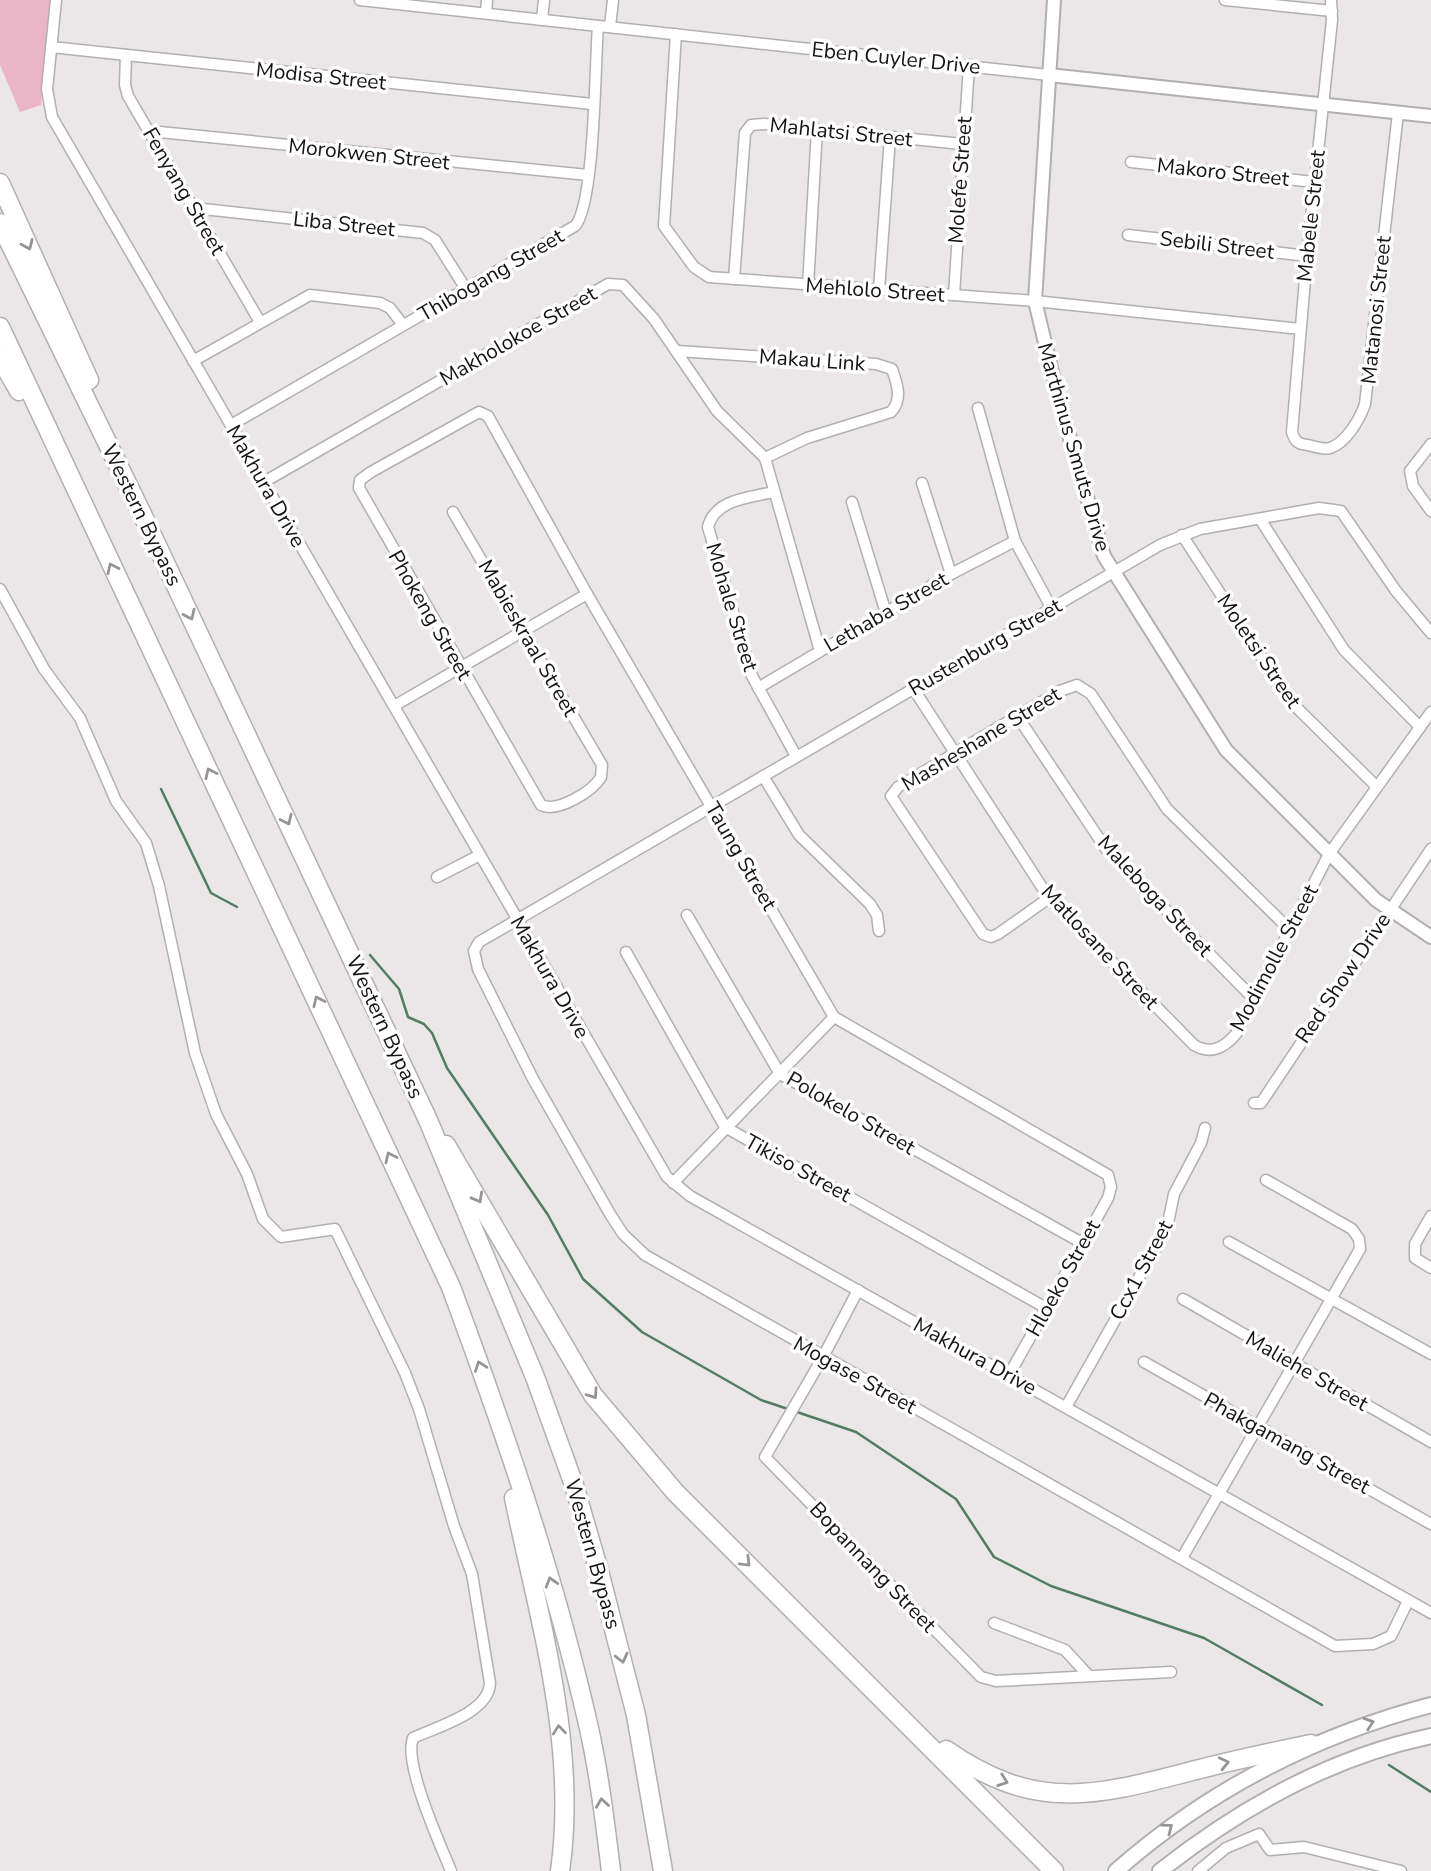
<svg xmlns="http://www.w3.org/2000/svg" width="1431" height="1871" font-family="'Nunito Sans',sans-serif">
<rect width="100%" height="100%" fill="#ebe7e8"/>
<polygon fill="#eab5c7" points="0,0 50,0 41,105 20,112 0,65"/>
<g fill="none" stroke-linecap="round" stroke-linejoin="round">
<g stroke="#547c63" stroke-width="2.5">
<polyline points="161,789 211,893 237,907"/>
<polyline points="370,955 399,989 408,1017 424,1024 432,1033 447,1068 548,1215 583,1279 642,1332 761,1400 788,1409"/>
<polyline points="794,1411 856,1432 956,1499 994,1557 1051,1586 1204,1638 1322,1705"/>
<polyline points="1389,1765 1431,1792"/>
</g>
<g stroke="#b2afb0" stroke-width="13">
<g id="minor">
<polyline points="56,0 47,89 52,117 667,1177 690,1196 1431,1613"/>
<polyline points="360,0 1049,75"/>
<polyline points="1225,0 1332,11"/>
<path d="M1331 0 1332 20 1307 256 1292 432C1295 442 1298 444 1308 445 1315 447 1324 450 1330 448 1346 443 1360 419 1365 404L1398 113"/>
<polyline points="486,13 487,0"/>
<polyline points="542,20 544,0"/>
<polyline points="610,27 613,0"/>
<polyline points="676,34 664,226 694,267 709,277 1035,301 1300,329"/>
<polyline points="51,47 592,104"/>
<polyline points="126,55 125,85 128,96 260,322"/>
<polyline points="150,131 588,175"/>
<polyline points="1131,162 1314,182"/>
<polyline points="194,208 423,233 435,240 466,289"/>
<polyline points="1128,235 1307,256"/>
<polyline points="734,279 745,133 751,125 764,124 962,144"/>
<polyline points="808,286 817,129"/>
<polyline points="879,290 890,137"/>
<polyline points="954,295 969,65"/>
<path d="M677 351 876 364 892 369C897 384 903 399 891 412L807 438 765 458"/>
<polyline points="193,361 310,295 380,303 390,308 403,325"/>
<polyline points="978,408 1015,541 1052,609"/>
<path d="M231 425 575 226C595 204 595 62 598 26"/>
<polyline points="1431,444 1410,471 1413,486 1431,511"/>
<polyline points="264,482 608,284 623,285 654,319 717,411 765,458 820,651"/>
<polyline points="922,483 951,574"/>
<path d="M773 492C749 498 715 499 708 527L752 676 796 756"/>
<polyline points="852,502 886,613"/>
<path d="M453 512 602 765 601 777C592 792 557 813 541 805L359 488 360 480 371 472 479 412 488 416 587 594 834 1017 1108 1175 1111 1187 1108 1198 1009 1375"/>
<polyline points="1260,519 1344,650 1420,727"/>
<polyline points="1182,535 1291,702 1377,787"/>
<path d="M0 589 44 669 80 718 116 801 146 843 159 886 195 1053 216 1114 247 1174 263 1219 281 1237 335 1229 405 1373 419 1409 454 1526 472 1574 490 1683C489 1713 436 1727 413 1738 403 1763 440 1844 451 1871"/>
<polyline points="758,688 951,574 1015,541"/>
<path d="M913 688 1049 898 1194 1045C1211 1055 1224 1048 1236 1034L1329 854 1431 712"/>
<polyline points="394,706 587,594"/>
<polyline points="1018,717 1106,849 1254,999"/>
<polyline points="763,776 799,835 870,904 877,915 879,931"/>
<polyline points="437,877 480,855"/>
<polyline points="1049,898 998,934 991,937 983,934 891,796 898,787 1060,691 1077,685 1091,694 1167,809 1289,929"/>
<polyline points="687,915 780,1074 1082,1243"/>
<polyline points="626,952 725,1127 1046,1308"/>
<polyline points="1254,1103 1261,1103 1431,849"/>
<polyline points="673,1183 834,1017"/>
<polyline points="1431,1216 1415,1244 1415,1258 1431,1268"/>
<polyline points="1229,1242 1431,1354"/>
<polyline points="858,1290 823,1357 765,1457 981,1677 996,1681 1171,1672"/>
<polyline points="1183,1299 1431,1442"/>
<polyline points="1144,1362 1431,1524"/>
<polyline points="1066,1407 1167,1228 1174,1194 1201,1143 1205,1128"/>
<polyline points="1182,1558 1360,1249 1359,1239 1352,1229 1266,1180"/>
<polyline points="1408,1601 1391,1636 1373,1644 1335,1646 645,1255 623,1234 610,1214 533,1079 478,969 474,951 479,942 1160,545 1200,529 1319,508 1341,511 1396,591 1431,633"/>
<polyline points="994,1623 1065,1650 1088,1675"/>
<polyline points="1198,1871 1226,1848 1259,1834 1270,1850 1304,1847 1401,1871"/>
</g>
</g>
<g stroke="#b2afb0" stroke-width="16">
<g id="tertiary">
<polyline points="1054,0 1035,301 1058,397 1104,556 1226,750 1376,900 1431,937"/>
<polyline points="1049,75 1431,116"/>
</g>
</g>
<g stroke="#b2afb0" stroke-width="18">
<g id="secondary">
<path d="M1116 1871C1208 1790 1313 1736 1431 1705"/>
<path d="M1160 1871C1240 1808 1330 1757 1431 1736"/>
</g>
</g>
<g stroke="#b2afb0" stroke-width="21">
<g id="motorway">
<polyline points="0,183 89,380"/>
<polyline points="0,223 144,518 428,1120 535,1377 574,1485 599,1571 636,1715 663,1871"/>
<path d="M0 327 451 1287C504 1430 554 1575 588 1724 599 1772 605 1822 611 1871"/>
<polyline points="0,358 19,391"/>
<polyline points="446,1145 593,1395 675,1492 1054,1871"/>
<path d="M514 1498C539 1619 578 1746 560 1871"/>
<path d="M946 1750C1037 1813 1096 1796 1196 1770 1234 1760 1272 1752 1311 1744"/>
</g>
</g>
<use href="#minor" stroke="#fff" stroke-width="10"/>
<use href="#tertiary" stroke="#fff" stroke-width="12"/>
<use href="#secondary" stroke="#fff" stroke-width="14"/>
<use href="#motorway" stroke="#fff" stroke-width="18"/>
</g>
<defs><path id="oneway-chevron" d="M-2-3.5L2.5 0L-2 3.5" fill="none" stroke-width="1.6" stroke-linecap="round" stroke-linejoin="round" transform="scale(1.75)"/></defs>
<g stroke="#969595">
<use href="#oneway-chevron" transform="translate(28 245) rotate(66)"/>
<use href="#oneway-chevron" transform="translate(112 568) rotate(-115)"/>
<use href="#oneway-chevron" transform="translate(190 615) rotate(65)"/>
<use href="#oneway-chevron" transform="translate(210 773) rotate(-115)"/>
<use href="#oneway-chevron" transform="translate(287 820) rotate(65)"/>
<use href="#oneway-chevron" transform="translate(318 1001) rotate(-115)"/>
<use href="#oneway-chevron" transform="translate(390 1157) rotate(-115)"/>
<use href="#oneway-chevron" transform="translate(478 1198) rotate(61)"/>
<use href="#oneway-chevron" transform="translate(480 1366) rotate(-110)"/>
<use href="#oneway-chevron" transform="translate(593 1394) rotate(55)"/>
<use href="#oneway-chevron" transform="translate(746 1562) rotate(45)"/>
<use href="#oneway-chevron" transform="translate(551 1582) rotate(-107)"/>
<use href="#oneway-chevron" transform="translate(622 1658) rotate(76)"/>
<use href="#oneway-chevron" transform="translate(1369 1723) rotate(-19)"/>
<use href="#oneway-chevron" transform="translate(559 1730) rotate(-96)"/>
<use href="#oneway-chevron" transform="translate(1224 1763) rotate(-13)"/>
<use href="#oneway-chevron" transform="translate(1003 1781) rotate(20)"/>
<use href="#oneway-chevron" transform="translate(602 1803) rotate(-98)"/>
<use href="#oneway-chevron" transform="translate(1168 1828) rotate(-37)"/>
</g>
<g text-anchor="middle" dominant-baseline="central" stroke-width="7" stroke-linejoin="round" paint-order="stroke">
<g font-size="21" fill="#151414" stroke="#fff">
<text transform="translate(896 58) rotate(6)">Eben Cuyler Drive</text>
<text transform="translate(321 76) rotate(6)">Modisa Street</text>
<text transform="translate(841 132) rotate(6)">Mahlatsi Street</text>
<text transform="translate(369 154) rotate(6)">Morokwen Street</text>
<text transform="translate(1223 172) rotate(6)">Makoro Street</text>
<text transform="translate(960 180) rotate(-86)">Molefe Street</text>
<text transform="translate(184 191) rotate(60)">Fenyang Street</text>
<text transform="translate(1311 216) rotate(-84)">Mabele Street</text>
<text transform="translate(344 224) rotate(6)">Liba Street</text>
<text transform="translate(1217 245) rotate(7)">Sebili Street</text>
<text transform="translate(491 275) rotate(-30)">Thibogang Street</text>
<text transform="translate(875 290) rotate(4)">Mehlolo Street</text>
<text transform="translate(1376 310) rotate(-84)">Matanosi Street</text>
<text transform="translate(518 336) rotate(-30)">Makholokoe Street</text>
<text transform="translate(812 360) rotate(4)">Makau Link</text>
<text transform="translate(1074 447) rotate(74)">Marthinus Smuts Drive</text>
<text transform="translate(266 486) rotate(60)">Makhura Drive</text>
<text transform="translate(142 515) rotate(64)">Western Bypass</text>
<text transform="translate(732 607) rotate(73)">Mohale Street</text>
<text transform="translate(886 612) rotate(-30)">Lethaba Street</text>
<text transform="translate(430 615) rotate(60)">Phokeng Street</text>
<text transform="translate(528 638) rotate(60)">Mabieskraal Street</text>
<text transform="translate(985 647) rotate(-30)">Rustenburg Street</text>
<text transform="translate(1259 651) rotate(56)">Moletsi Street</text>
<text transform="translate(981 739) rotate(-31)">Masheshane Street</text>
<text transform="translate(741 856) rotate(60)">Taung Street</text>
<text transform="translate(1155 896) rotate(47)">Maleboga Street</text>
<text transform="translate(1100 947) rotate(47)">Matlosane Street</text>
<text transform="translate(1274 958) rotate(-62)">Modimolle Street</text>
<text transform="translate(550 977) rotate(60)">Makhura Drive</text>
<text transform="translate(1343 978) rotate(-56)">Red Show Drive</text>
<text transform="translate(385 1027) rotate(65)">Western Bypass</text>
<text transform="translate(851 1113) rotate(30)">Polokelo Street</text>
<text transform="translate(798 1168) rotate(29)">Tikiso Street</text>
<text transform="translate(1141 1270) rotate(-62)">Ccx1 Street</text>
<text transform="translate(1063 1278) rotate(-61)">Hloeko Street</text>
<text transform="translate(975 1356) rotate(29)">Makhura Drive</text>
<text transform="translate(1307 1371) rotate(30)">Maliehe Street</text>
<text transform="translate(855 1375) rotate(29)">Mogase Street</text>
<text transform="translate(1287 1443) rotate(29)">Phakgamang Street</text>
<text transform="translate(593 1554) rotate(74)">Western Bypass</text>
<text transform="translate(873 1567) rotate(46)">Bopannang Street</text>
</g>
</g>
</svg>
